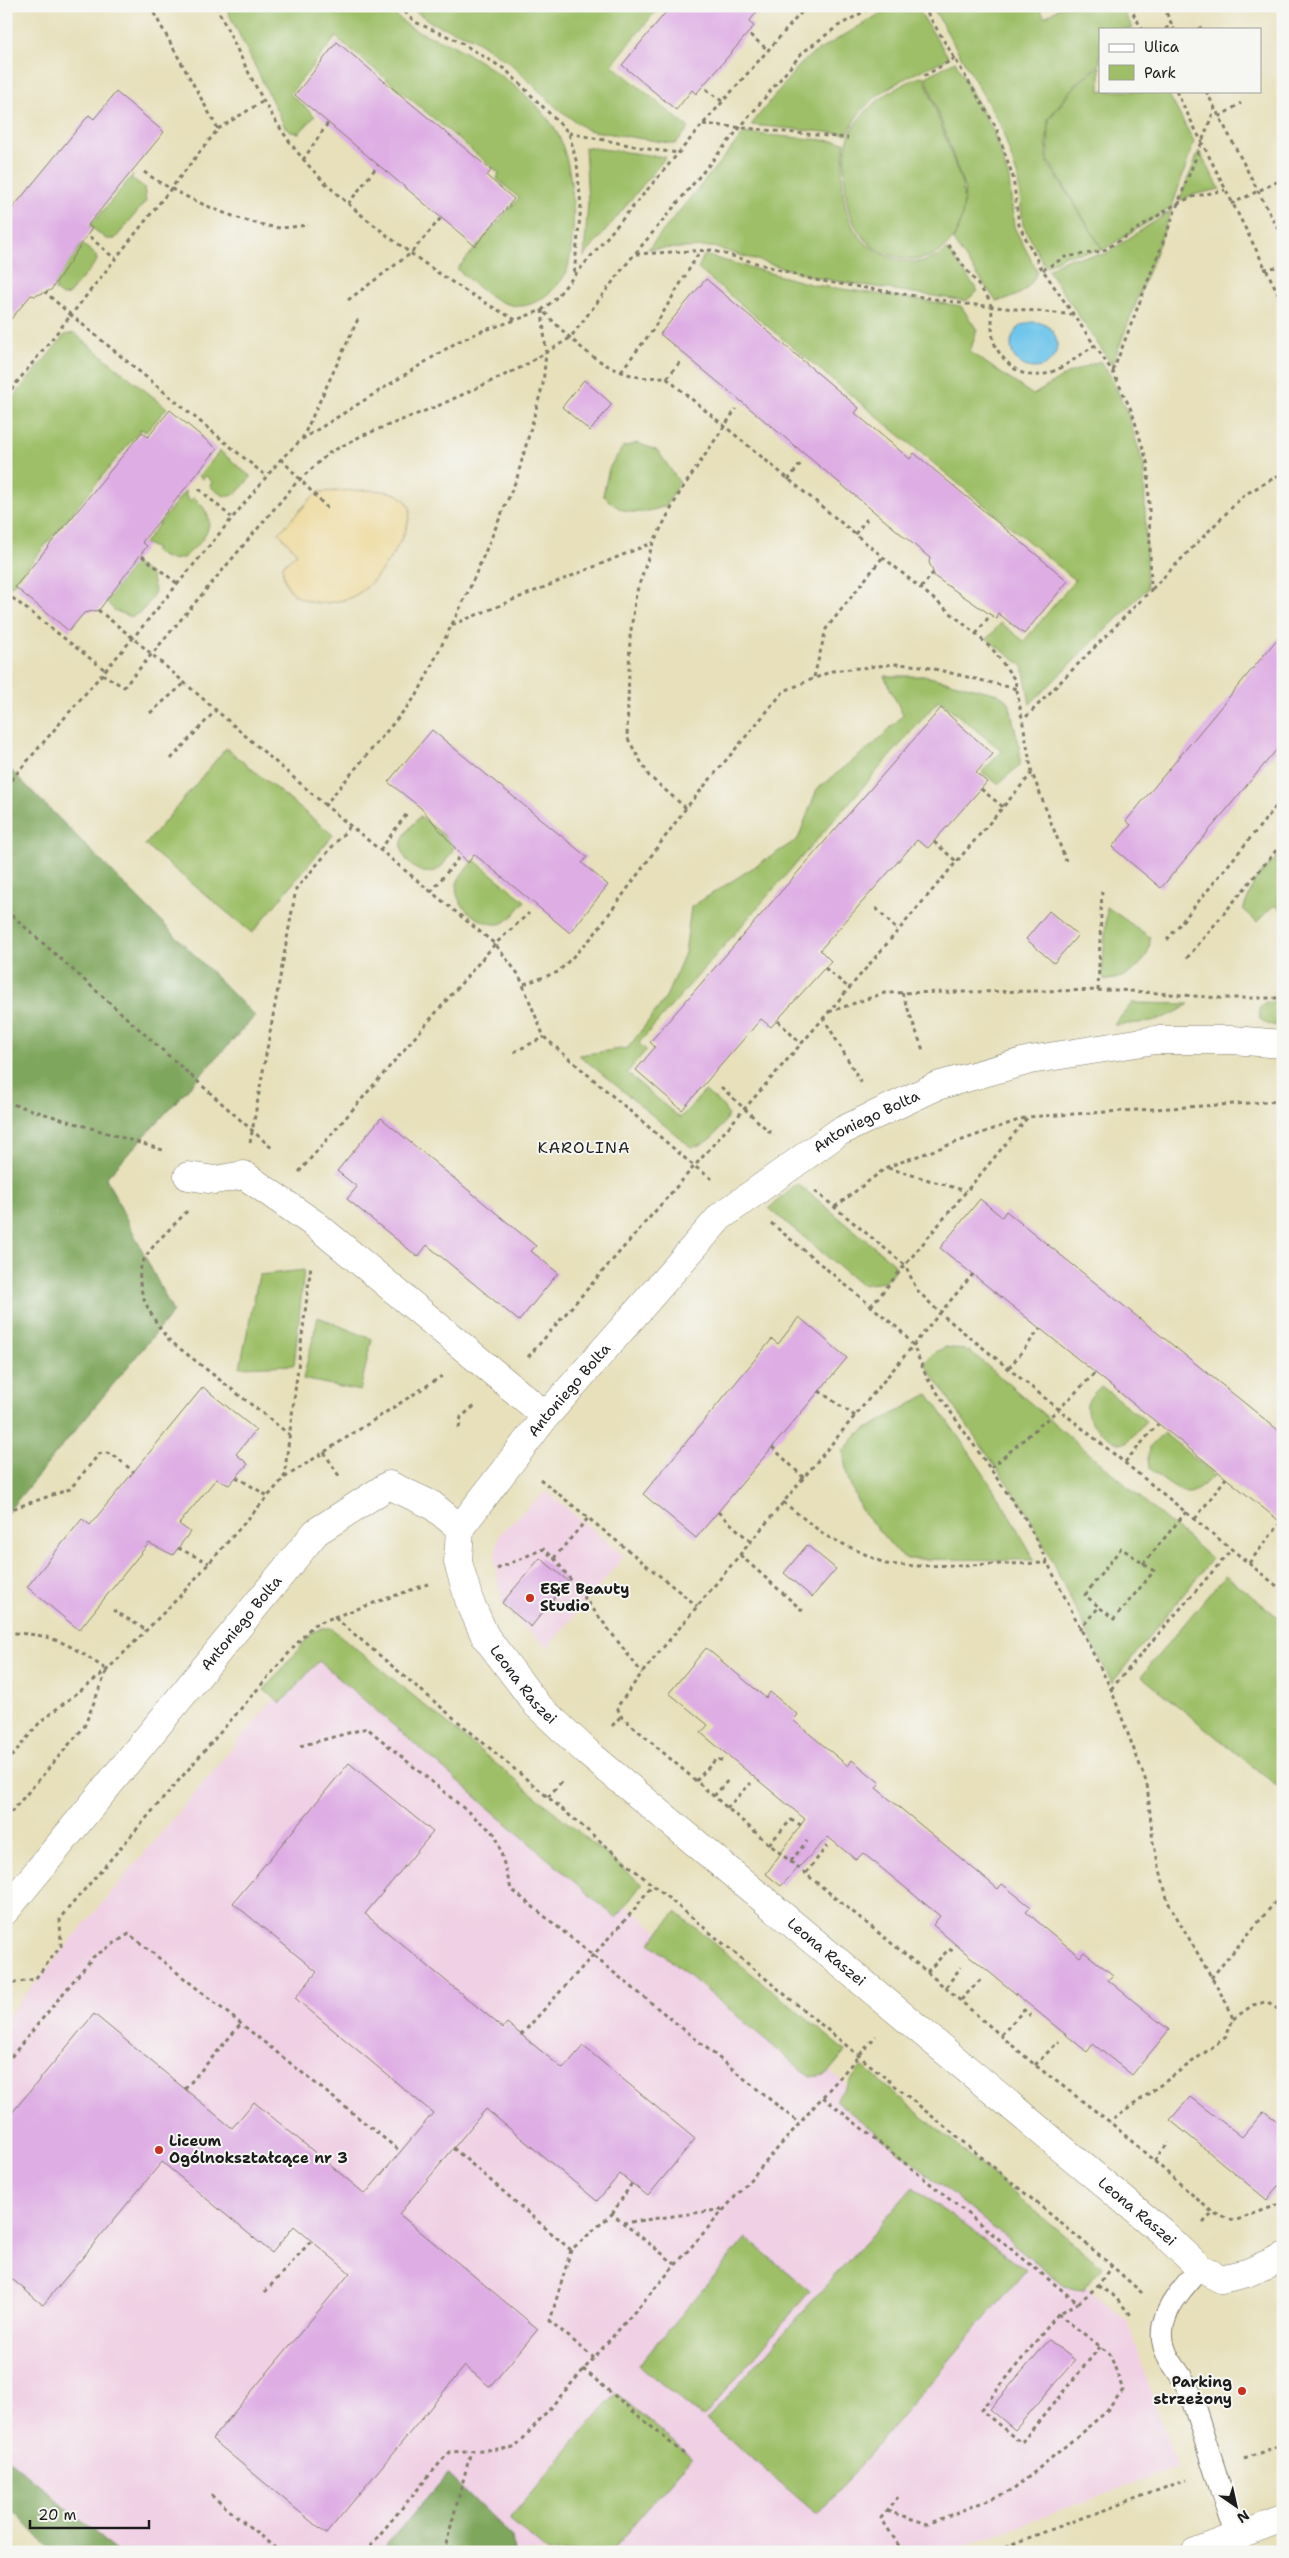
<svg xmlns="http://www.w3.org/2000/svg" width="1289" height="2558" font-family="'Shantell Sans',sans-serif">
<rect width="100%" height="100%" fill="#f6f6f2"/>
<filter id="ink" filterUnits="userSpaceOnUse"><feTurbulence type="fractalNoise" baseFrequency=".02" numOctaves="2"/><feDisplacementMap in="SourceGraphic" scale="10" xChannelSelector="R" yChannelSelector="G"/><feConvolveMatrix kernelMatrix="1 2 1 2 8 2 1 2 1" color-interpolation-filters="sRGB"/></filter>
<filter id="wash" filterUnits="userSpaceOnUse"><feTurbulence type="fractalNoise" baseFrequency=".0096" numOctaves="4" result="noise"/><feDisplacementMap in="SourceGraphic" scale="20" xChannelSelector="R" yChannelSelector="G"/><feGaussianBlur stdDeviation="1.12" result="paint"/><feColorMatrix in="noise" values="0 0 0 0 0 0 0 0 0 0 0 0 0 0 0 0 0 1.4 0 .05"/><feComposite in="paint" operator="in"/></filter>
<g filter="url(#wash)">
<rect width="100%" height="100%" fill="#e7e0bb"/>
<g fill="#f0d0e4">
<polygon points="546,1491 624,1556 548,1647 523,1627 502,1603 494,1560 500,1533"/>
<polygon points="322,1641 633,1911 837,2077 1127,2321 1177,2467 950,2552 119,2552 6,2457 6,2018"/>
</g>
<g fill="#9ebf68" stroke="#5d6e42">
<path d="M228 6H389C408 34 430 34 456 47 489 66 545 102 560 139 575 178 577 226 568 267 565 283 538 306 521 306 495 306 476 285 457 269L519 198 497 179 499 173 336 37 290 94 315 116 299 133 291 132 285 127 228 12Z"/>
<polygon points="408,6 660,6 612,65 689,128 675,144 587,130 557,108 510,63 472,38 432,23"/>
<path d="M893 6H916L949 58C918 72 880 87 859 114 854 120 851 128 847 134L751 125 797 68 811 55Z"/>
<polygon points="932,6 1038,6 1045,17 1062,6 1121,6 1133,29 1100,29 1100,64 1077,82 1048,119 1046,160 1103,250 1065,255 1046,267 1043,263 1023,225 1018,178 1001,126"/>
<path d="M955 61 994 133 1009 179 1014 227 1037 271C1030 291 1017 298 996 301L953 241 962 217 965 190 926 77Z"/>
<polygon points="1100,66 1100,91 1167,91 1194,142 1172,207 1103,250 1048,160 1049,119 1078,83"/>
<path d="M924 76C934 105 944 133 954 162 957 171 962 181 963 191 967 232 942 269 898 257 887 254 875 250 868 242 851 225 846 207 845 184 844 170 844 153 848 139 857 110 897 84 924 76Z"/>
<path d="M744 133 845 142C838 194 841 246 901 260 918 264 935 262 947 249L978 291 966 301 817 278 713 247 648 249Z"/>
<polygon points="585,147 666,157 584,257 588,202"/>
<polygon points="1199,151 1220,189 1192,195 1179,201"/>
<polygon points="133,175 131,178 144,187 146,201 115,239 106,239 90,226"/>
<polygon points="1172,210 1112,365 1048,270 1066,259 1105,254"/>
<polygon points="82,244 96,255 97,261 68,295 62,296 55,290 56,287 52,282"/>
<polygon points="704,255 814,285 961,306 977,330 970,352 1033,395 1067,374 1100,361 1110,375 1128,414 1144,467 1147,589 1030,704 1023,666 987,639 1001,623 1024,641 1075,580 698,269"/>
<polygon points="74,333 167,408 146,432 141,429 12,586 6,581 6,406 65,335"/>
<path d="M638 443 658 451 679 482 666 506C638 515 624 517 603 495L609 468 623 447Z"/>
<path d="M220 451 251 477C235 495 231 505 210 486L212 482 206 476 203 479 199 476Z"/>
<path d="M185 491 186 496 190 501 194 497C221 522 208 537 183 558 171 562 164 558 154 551L156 549 144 543Z"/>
<path d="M132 561 151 575 155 591C149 603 144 612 131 617L114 610 106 601 104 602Z"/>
<path d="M884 676H925L998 694 1009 702 1020 752V765L998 784 982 772 1002 751 939 700 639 1043 646 1050 627 1073 680 1118 705 1091 723 1106 728 1115C721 1131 708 1145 691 1147L579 1055 628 1048 665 999 685 953 691 907 798 839 817 789 874 744 903 715Z"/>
<polygon points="226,748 333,835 252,933 145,845"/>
<path d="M420 816 456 845C451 851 447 862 440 868 423 882 398 860 402 841 404 833 415 823 420 816Z"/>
<polygon points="1283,851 1283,911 1277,906 1272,907 1257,922 1243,910 1255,880"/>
<path d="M474 860 525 901C519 908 512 919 503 923 484 930 448 903 458 881 461 874 469 866 474 860Z"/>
<path d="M1107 907 1150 937C1152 961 1128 980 1105 980L1102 976Z"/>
<polygon points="1265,1002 1283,1003 1283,1027 1267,1024 1260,1019 1259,1009"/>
<path d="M1132 1003 1189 1004C1165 1022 1143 1023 1114 1025Z"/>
<polygon points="798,1184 894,1263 896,1269 884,1282 861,1285 769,1208"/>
<polygon points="304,1270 294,1365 240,1367 259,1275"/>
<polygon points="318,1317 372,1339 360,1391 303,1379"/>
<polygon points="946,1347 970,1351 1212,1559 1112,1683 1029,1515 924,1363 935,1352"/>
<path d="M1101 1386 1146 1421 1128 1441 1121 1444C1107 1439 1084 1422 1087 1405 1088 1398 1096 1391 1101 1386Z"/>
<path d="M928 1394C967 1448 1004 1501 1034 1560L907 1559 899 1554 861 1510 847 1476 843 1451 858 1434Z"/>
<path d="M1164 1433 1215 1475C1207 1481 1198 1492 1189 1493 1180 1494 1155 1475 1150 1468 1147 1462 1148 1454 1149 1448Z"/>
<polygon points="1225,1575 1283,1621 1283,1791 1141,1676"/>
<polygon points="322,1628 331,1628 642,1884 616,1918 319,1661 281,1703 264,1690 313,1632"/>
<polygon points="676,1912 846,2051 826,2075 810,2077 650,1943"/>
<polygon points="862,2066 1102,2267 1083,2291 1074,2290 1063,2284 835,2100"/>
<polygon points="913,2187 1026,2270 818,2515 707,2420"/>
<polygon points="746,2238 810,2291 703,2418 639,2365"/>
<polygon points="616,2393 692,2457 610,2552 548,2552 509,2519"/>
</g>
<g fill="#7ea65c" stroke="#4d613c">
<polygon points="6,765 255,1016 106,1178 173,1312 6,1514"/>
<polygon points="6,2457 118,2552 52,2552 6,2503"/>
<polygon points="448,2474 513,2538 515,2552 380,2552"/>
</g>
<path fill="#eeda9e" stroke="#857b5d" d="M317 492C336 492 385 486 400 496 405 500 411 505 410 511 410 534 378 581 359 593 337 607 296 609 285 581 283 576 283 571 282 566L297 553 279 533Z"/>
<circle fill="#6cc4ea" stroke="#447083" cx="1034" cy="345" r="23"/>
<g id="blocks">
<g fill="#deade4">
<polygon points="671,6 761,6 749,22 754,26 696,94 692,90 676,110 622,65"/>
<polygon points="337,42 491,170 487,176 514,199 475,246 295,95"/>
<polygon points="116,92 164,132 88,225 92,228 51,290 35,296 31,295 6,325 6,216 89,115 94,119"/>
<polygon points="706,279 859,408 855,413 910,459 914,453 1068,581 1024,634 998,613 997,619 935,577 929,562 930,558 660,334"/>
<polygon points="584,380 612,404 590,431 562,407"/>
<polygon points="170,410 217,449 142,542 147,546 99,610 84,613 69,631 15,587 142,432 148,437"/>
<polygon points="1283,632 1283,742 1161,888 1112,847 1131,825 1126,821"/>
<polygon points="941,708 993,754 976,773 987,782 928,848 917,840 820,950 831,961 771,1027 761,1019 682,1110 636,1070 655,1047 650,1042"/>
<polygon points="432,730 587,857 582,863 608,885 570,933 474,854 468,863 421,808 388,782"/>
<polygon points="1049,911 1078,935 1054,963 1026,939"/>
<polygon points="381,1118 536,1246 531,1251 558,1273 519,1321 427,1245 418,1257 347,1199 357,1187 337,1171"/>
<polygon points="980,1199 1002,1217 1006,1211 1283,1434 1283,1524 940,1248"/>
<polygon points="799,1317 847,1358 696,1538 643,1494 772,1339 778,1344"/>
<polygon points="203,1387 256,1430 236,1454 248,1464 229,1485 216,1479 179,1524 190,1532 173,1555 149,1543 79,1630 27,1587 82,1519 90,1525"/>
<polygon points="807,1545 836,1569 812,1597 784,1573"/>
<polygon points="540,1558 568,1581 531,1627 502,1603"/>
<polygon points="706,1648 766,1698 770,1692 798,1715 793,1720 848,1766 852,1760 880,1783 876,1788 998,1889 1002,1884 1031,1907 1026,1912 1080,1957 1084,1952 1113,1975 1108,1980 1169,2030 1132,2075 1093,2044 1087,2052 961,1949 933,1925 940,1916 863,1853 856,1860 828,1837 781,1886 766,1874 805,1819 701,1733 708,1725 669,1693"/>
<polygon points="349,1763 433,1832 365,1914 503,2028 507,2023 563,2069 583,2046 695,2139 648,2196 620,2174 597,2201 486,2109 399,2214 538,2329 490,2387 465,2366 326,2534 212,2439 350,2273 294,2226 272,2253 162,2162 43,2305 6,2274 6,2120 94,2014 232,2128 254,2102 365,2194 433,2113 295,1998 317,1972 233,1903"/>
<polygon points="1190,2097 1242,2137 1264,2111 1283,2126 1283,2181 1267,2200 1170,2120"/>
<polygon points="1049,2340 1075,2360 1015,2430 990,2409"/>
</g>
</g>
</g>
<g filter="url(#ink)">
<use href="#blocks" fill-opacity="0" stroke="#827e6c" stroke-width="1"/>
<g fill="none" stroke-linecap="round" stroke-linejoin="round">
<g stroke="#827e6c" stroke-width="23">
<path id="service" d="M1200 2268C1177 2295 1148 2324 1170 2360 1177 2371 1184 2379 1189 2390L1236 2537"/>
</g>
<g stroke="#827e6c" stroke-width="29">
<g id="minor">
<polyline points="188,1176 215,1180 244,1175 316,1225 546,1416"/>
<path id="s1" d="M460 1528 458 1562 469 1600 485 1636 537 1705 588 1753 1162 2232 1200 2268 1221 2279 1247 2273 1283 2257"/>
<path id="s2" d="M460 1528 546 1416 720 1217 839 1132 937 1086 1030 1060 1155 1040H1233L1283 1044"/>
<path id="s3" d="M6 1910 316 1532 389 1485 432 1505 460 1528"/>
</g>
</g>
<g stroke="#827e6c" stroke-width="29">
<polyline id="tertiary" points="1195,2552 1283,2519"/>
</g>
<g stroke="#827e6c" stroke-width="3" stroke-dasharray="4 4" stroke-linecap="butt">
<polyline points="150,6 218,129 71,315 266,476"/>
<path d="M216 6C240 54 262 106 295 149 318 179 345 202 374 225 419 261 465 293 516 320L542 310 553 301 703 124 807 6"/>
<polyline points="399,6 415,22 458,41 506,70 569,133 577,164 581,206 574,275"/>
<polyline points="923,6 996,127 1013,177 1019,225 1040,266 1113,372 1132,412 1148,465 1151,590 1024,719"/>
<polyline points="1129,6 1142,29"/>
<polyline points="1163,6 1174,29"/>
<polyline points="1165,29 1172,25"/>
<polyline points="1198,29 1202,27"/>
<polyline points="750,35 768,50"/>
<polyline points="924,76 955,58"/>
<polyline points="706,89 723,102"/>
<polyline points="1176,91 1283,303"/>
<polyline points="1206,91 1283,239"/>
<polyline points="1219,117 1241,103"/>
<polyline points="703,124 848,138"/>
<polyline points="218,129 265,100"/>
<polyline points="569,133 654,150 679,153"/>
<polyline points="303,160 328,123"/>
<path d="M144 172C177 195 233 220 273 227 284 229 297 226 308 225"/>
<polyline points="348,204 378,165"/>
<polyline points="1231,204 1281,180"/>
<polyline points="90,237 114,258"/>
<path d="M948 245 988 298C996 313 988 331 996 347 999 354 1005 360 1010 365 1039 391 1069 362 1095 345"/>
<polyline points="636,254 711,250 815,280 966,304 1075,315"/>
<polyline points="1264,269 1283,266"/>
<polyline points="1043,270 1065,257 1103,251 1176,204 1192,197 1225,190"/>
<polyline points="348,300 410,254 441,218"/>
<polyline points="621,371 652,331 700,251"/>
<polyline points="1113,371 1215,108"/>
<polyline points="667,378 680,362"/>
<polyline points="6,396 71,315 45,292"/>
<polyline points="302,439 358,319"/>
<polyline points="281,459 328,509"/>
<polyline points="788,480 801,463"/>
<polyline points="199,489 231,517"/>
<polyline points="855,534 867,519"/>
<polyline points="142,556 178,584"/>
<polyline points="921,588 933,573"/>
<polyline points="1152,589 1244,495 1283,473"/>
<polyline points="6,593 105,670"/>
<polyline points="98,610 133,638 325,805"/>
<polyline points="452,625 652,543"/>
<polyline points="976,634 988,618"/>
<polyline points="102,674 124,687 296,483 329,453 361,436 440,405 522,367 570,338 624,267 802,53 838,26 874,6"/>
<polyline points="814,677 826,629 882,558"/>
<polyline points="150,713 185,683"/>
<polyline points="171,759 216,710"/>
<polyline points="6,786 133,638 281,459 301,440 457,342 482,331 516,320"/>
<polyline points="981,789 1003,807"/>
<polyline points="686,808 649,776 627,737 630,637 636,594 653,543 680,492 736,409"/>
<polyline points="934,842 956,861"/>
<polyline points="380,850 408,812"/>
<polyline points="431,892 460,856"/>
<polyline points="876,908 898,931"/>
<polyline points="6,910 274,1150"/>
<polyline points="1167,940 1283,798"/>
<polyline points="1187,958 1283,842"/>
<polyline points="825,968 849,988"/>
<polyline points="524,984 558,972 593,936 686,808 784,691 832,671 896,664 922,666 1017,689"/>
<polyline points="1098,991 1102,889"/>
<polyline points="902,993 924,1053"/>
<polyline points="829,1012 884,993 1118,990 1220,998 1283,998"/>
<polyline points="823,1017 862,1084"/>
<polyline points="778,1021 801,1044"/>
<polyline points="514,1052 544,1037"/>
<polyline points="721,1087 774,1136"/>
<polyline points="6,1102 166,1151"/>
<polyline points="250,1143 296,889 351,825"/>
<polyline points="888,1168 966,1191"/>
<polyline points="299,1172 495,944 529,913"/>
<path d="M712 1179 694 1166 544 1037 519 975 495 944 325 805 417 695 468 592 517 478 543 384 546 353 542 310C569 337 596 367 635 376 644 379 656 377 665 377L976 634 994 651 1015 680 1032 773 1066 861"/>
<polyline points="815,1191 905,1265 917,1290 940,1313 973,1274"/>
<polyline points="835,1207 887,1167 1027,1117"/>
<path d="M187 1211C174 1226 155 1241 145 1258 129 1284 153 1320 169 1340L290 1435"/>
<polyline points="771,1223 900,1330 913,1345 927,1378 1026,1520 1111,1689 1147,1784 1153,1842 1168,1902 1228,2006 1233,2019 1226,2037 1110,2122"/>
<polyline points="871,1306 1028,1117 1283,1101"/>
<polyline points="528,1357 828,1013 1032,773"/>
<polyline points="1009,1368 1040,1329"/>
<polyline points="819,1391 855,1416"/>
<polyline points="459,1428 461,1417 477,1404"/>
<polyline points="772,1447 804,1478"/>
<polyline points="324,1452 339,1476"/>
<polyline points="1125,1462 1158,1424"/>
<polyline points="991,1468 1060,1408 1095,1373"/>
<polyline points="236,1477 268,1496"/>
<polyline points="284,1478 311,1265"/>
<polyline points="540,1479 697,1606"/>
<polyline points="783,1502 826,1536 886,1564 918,1566 1048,1563"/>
<path d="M6 1511 70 1489 99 1454C112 1449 123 1464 134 1472"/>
<polyline points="718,1512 751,1542"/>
<polyline points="1195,1519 1226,1478"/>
<polyline points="178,1548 209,1563"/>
<polyline points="740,1555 804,1612"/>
<polyline points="554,1558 642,1673"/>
<polyline points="1249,1563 1281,1522"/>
<polyline points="1143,1564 1186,1512"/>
<polyline points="497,1569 543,1549 554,1558 588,1518"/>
<polyline points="1283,1591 940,1313 642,1673 617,1707 621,1716 769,1844 927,1972 1035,2065 1110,2122 1213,2213 1234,2221 1283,2203"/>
<polyline points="113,1610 146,1630"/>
<polyline points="1282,1611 1283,1610"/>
<polyline points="334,1617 428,1584"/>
<polyline points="1079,1630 1099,1607 1114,1619 1154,1571 1121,1548 1085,1595 1099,1607"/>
<path d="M6 1633C54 1633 69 1644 107 1670L84 1727 6 1818"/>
<polyline points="1111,1689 1232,1549"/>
<polyline points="612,1726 621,1716"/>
<polyline points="300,1746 367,1728 496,1835 511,1889 799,2123"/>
<polyline points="6,1763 41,1721 107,1670 180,1596 284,1478 442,1376"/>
<polyline points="696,1781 716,1759 725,1761"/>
<polyline points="714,1796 730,1778"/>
<polyline points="548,1797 564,1779"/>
<polyline points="727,1808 751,1783"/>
<polyline points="769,1844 791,1820 801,1825"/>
<polyline points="791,1861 807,1841"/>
<polyline points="806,1873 827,1846"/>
<polyline points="927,1972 949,1949 956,1953"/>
<polyline points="1211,1978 1283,1893"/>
<polyline points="6,1987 9,1984 35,1979 61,1946 60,1918 313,1625 334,1617 632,1868 1102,2257 1142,2293"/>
<polyline points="946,1987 961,1967"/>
<polyline points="961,2000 983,1977"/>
<polyline points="1233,2019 1253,2005 1266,2002 1283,2012"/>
<polyline points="521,2035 633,1911 652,1885"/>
<polyline points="1001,2035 1024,2010 1031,2016"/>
<polyline points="6,2063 93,1957 129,1934 400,2151"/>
<polyline points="1035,2065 1059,2041"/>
<polyline points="185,2089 241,2024"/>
<polyline points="823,2097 1078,2303 1098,2286 1112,2265"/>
<polyline points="453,2148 571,2250 612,2214 675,2264"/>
<polyline points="1154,2161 1169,2142"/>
<polyline points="612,2214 632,2183"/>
<polyline points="623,2223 724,2209"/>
<polyline points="1203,2223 1213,2213"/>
<polyline points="571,2250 550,2321 594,2358"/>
<polyline points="1098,2286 1112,2294 1132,2316"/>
<polyline points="265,2292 311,2241"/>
<polyline points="1058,2314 981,2410 1021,2443 1100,2347"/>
<polyline points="583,2369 685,2455"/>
<polyline points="1244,2459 1283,2444"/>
<polyline points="211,2495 280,2552"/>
<polyline points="898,2497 881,2518 903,2552"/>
<polyline points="887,2511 928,2524 1013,2490 1106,2412 1123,2390 1110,2354 1058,2314 1078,2303"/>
<polyline points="365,2552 449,2452 515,2448 876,2036"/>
<polyline points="444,2552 471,2451"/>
<polyline points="990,2552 1186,2480"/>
</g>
<use href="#service" stroke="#fff" stroke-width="21"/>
<use href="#minor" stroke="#fff" stroke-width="28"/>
<use href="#tertiary" stroke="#fff" stroke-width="28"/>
</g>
</g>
<g fill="#c8321e" stroke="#f6f6f2" stroke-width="2">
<circle cx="530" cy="1598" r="5"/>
<circle cx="159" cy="2150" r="5"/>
<circle cx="1242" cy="2391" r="5"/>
</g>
<g text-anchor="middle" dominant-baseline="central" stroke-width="4" stroke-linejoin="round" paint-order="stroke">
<g font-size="15" fill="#1c1c1c" stroke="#f6f6f2">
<text stroke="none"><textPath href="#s2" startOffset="581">Antoniego Bolta</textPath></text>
<text stroke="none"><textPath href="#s2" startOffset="176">Antoniego Bolta</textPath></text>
<text stroke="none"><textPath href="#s3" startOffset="371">Antoniego Bolta</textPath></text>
<text stroke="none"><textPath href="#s1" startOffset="175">Leona Raszei</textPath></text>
<text stroke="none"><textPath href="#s1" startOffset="580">Leona Raszei</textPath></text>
<text stroke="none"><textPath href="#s1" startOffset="985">Leona Raszei</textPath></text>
</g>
<g font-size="15" font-weight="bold" fill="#1c1c1c" stroke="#f6f6f2" text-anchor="start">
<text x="540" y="1589">E&amp;E Beauty<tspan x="540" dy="17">Studio</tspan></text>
<text x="169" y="2141">Liceum<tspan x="169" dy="17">Ogólnokształcące nr 3</tspan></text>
<text x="1232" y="2382" text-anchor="end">Parking<tspan x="1232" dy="17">strzeżony</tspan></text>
</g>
<g font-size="16" letter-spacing="1" fill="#1c1c1c" stroke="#f6f6f2">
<text x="584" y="1147">KAROLINA</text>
</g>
</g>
<rect width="1289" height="2558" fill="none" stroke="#f6f6f2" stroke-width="25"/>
<rect x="1099" y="28" width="162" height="65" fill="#f6f6f2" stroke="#9f9f9c"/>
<rect x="1109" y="44" width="25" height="8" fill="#ffffff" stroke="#9f9f9c"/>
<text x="1144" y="52" font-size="15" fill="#1c1c1c">Ulica</text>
<rect x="1109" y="65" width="25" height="15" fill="#9ebf68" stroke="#9f9f9c"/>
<text x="1144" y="78" font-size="15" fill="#1c1c1c">Park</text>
<g transform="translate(1236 2506) rotate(146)" stroke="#f6f6f2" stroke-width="4" paint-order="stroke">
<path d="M0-4L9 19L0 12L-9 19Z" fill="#1c1c1c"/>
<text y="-8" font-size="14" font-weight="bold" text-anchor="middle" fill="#1c1c1c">N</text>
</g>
<path d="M30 2520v8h119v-8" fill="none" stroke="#1c1c1c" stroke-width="2.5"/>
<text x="38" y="2520" font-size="15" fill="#1c1c1c" stroke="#f6f6f2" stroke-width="4" paint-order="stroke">20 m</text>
</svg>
